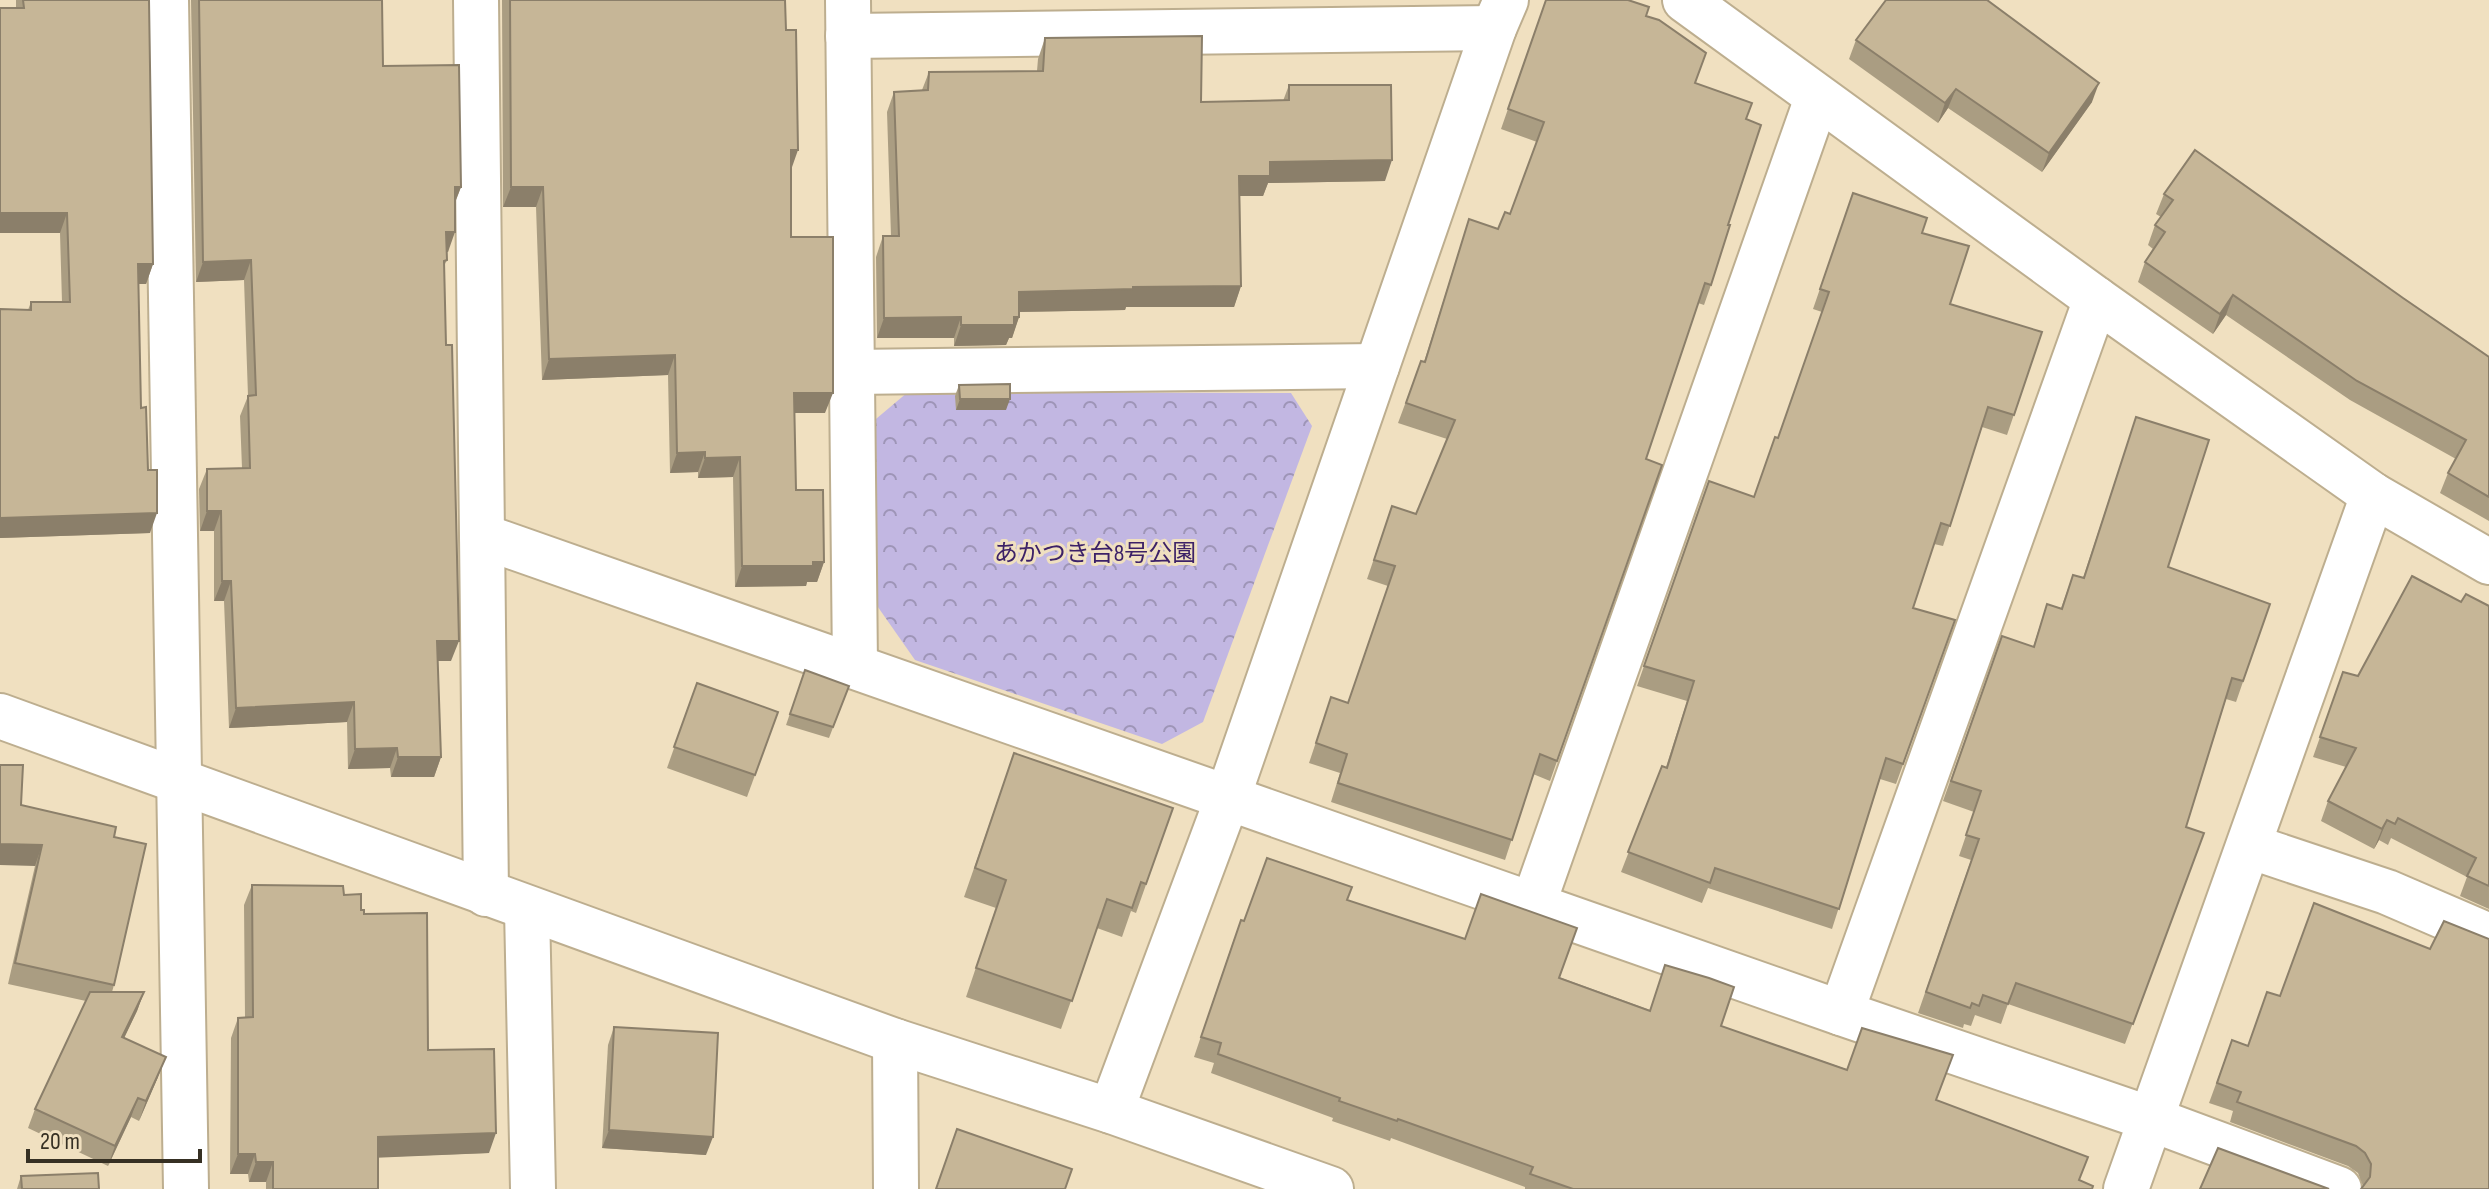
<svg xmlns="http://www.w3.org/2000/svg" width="2489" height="1189" font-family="'Sofia Sans Condensed','Noto Sans JP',sans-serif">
<defs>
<pattern id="forest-crowns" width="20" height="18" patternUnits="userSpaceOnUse" patternTransform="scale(2)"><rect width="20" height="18" fill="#c2b7e2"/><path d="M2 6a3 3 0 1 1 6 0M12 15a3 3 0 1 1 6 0" fill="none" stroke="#9e95b7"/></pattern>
</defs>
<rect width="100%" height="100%" fill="#f0e0c0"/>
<polygon fill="url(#forest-crowns)" points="908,392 1291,393 1312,426 1203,722 1162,744 915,660 873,600 870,424"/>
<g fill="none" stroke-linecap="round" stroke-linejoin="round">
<g stroke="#bdae8f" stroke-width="48">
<g id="minor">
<polyline points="166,0 186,1189"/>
<polyline points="476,0 486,894"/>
<polyline points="848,0 855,666"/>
<polyline points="1685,0 2096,299 2373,495 2489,562"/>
<polyline points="848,36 1494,28"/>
<polyline points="851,372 1377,366"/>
<polyline points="482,536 1841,1013 2151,1119 2339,1189"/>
<polyline points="0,716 895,1041 1111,1111 1331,1189"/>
<polyline points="2249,846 2387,892 2489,936"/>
<polyline points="1533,905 1817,98"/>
<polyline points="527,909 533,1189"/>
<polyline points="1841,1013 2096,299"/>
<polyline points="895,1041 896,1189"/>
<polyline points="1111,1111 1228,797 1494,28 1506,0"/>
<polyline points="2126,1189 2373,495"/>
</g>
</g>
<use href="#minor" stroke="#fff" stroke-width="44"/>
</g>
<g fill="#aa9d82">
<polygon points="16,0 149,0 153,264 146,284 138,284 141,408 150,533 0,538 0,309 28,310 31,302 62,302 60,233 0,233 0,8 16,8"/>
<polygon points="191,0 382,0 383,66 461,187 455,203 448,252 447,252 447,260 444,266 451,661 438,661 441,757 434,777 391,777 390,768 348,769 347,722 229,728 224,601 214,601 214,531 200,531 199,489 207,469 242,468 240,416 248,396 244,280 196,282"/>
<polygon points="502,0 785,0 791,168 791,237 825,413 794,413 796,490 824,562 817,582 807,582 806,586 735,587 733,477 698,478 698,472 670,473 668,375 542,380 536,207 503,207"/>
<polygon points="1546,0 1646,16 1695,83 1746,119 1728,225 1711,285 1704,305 1698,303 1646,459 1662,465 1550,781 1533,774 1505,860 1331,802 1340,773 1309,763 1331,697 1348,703 1388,586 1367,579 1392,506 1416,514 1447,439 1398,423 1421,361 1424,362 1469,219 1498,229 1510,214 1537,142 1501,129"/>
<polygon points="1045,38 1201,102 1283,101 1289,85 1385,181 1268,183 1263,196 1240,196 1241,286 1234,307 1126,307 1125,310 1019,312 1019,317 1012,338 1009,338 1006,345 954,346 954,338 877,338 876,257 883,236 891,236 887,112 894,92 922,90 929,72 1037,71 1038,59"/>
<polygon points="1856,40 2092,102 2042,172 1948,108 1938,123 1849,59"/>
<polygon points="1853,193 1922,233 1950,304 2042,332 2007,435 1982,427 1943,546 1934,544 1913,608 1955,620 1896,784 1880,779 1832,929 1708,888 1702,903 1621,872 1662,766 1666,767 1687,701 1637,686 1702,501 1754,497 1778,438 1822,312 1813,309"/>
<polygon points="2164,194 2403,298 2489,357 2489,521 2440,493 2448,473 2456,459 2350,400 2226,315 2213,334 2138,282 2145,262 2153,249 2148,245 2155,225 2161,217 2156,214"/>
<polygon points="959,385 1006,410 956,410 955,396"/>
<polygon points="2136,417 2168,567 2270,604 2236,702 2226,699 2186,827 2204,833 2125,1044 2008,1004 2001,1024 1975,1015 1971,1026 1964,1024 1963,1028 1918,1013 1971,860 1959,856 1974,812 1943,801 2002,636 2033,647 2047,604 2061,608 2073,575 2083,578"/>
<polygon points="2461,602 2489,606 2489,909 2460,896 2467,877 2391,838 2388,845 2379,840 2374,849 2321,821 2328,801 2346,767 2313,757 2343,672 2358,676"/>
<polygon points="805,670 849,686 829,738 786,725"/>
<polygon points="697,683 778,712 747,797 667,768"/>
<polygon points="1014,753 1173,808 1136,913 1131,911 1122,937 1097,928 1061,1029 966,997 996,908 964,897"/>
<polygon points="21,805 114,837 114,985 112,992 144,992 137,1011 124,1038 158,1077 139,1121 131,1117 108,1166 28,1128 35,1109 86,1001 8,984 35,866"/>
<polygon points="252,885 344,895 361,910 428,1050 489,1153 378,1157 378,1189 266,1189 266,1182 249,1182 248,1174 230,1174 231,1038 238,1018 245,1017 244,905"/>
<polygon points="1347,900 1650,1010 1721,1026 1936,1100 2079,1180 2092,1189 1525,1189 1525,1187 1391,1138 1390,1141 1332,1121 1333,1118 1211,1073 1214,1063 1194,1057 1234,939"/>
<polygon points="2430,949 2489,1189 2363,1186 2358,1173 2348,1166 2230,1122 2233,1111 2209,1103 2232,1040 2247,1046 2280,996"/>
<polygon points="614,1027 706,1155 602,1148 608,1045"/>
<polygon points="21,1176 99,1189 17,1189"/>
</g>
<g fill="#8b7f6a">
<polygon points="2099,83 2092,102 2042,172 2049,153"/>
<polygon points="1956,89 1948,108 1938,123 1945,103"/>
<polygon points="791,150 798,150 791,170"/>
<polygon points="1392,160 1385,181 1268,183 1263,196 1232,196 1239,176 1270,162"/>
<polygon points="455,187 461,187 453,207"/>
<polygon points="511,187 543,187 536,207 503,207"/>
<polygon points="0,213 67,213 60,233 0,233"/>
<polygon points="446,232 455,232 448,252 439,252"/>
<polygon points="251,260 244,280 196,282 203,262"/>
<polygon points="138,264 153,264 146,284 131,284"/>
<polygon points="1241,286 1234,307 1126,307 1125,310 1012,312 1019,292 1133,287"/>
<polygon points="2233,295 2226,315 2213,334 2220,314"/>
<polygon points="961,317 954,338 877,338 884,318"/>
<polygon points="1014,317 1019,317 1012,338 1009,338 1006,345 954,346 961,325"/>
<polygon points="675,355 668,375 542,380 549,359"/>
<polygon points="794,393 833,393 825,413 786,413"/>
<polygon points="960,399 1010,399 1006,410 956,410"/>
<polygon points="705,452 698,472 670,473 677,453"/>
<polygon points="740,457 733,477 698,478 705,458"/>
<polygon points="207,511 221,511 214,531 200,531"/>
<polygon points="157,513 150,533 0,538 0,518"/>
<polygon points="813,562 824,562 817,582 807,582 806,586 735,587 742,566"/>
<polygon points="222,581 231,581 224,601 214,601"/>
<polygon points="437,641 459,641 451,661 430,661"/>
<polygon points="354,702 347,722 229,728 236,708"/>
<polygon points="397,748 390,768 348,769 355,749"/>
<polygon points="398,757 441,757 434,777 391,777"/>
<polygon points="2387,820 2379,840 2374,849 2382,829"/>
<polygon points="0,844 42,845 35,866 0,865"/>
<polygon points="144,992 137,1011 115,1057 122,1037"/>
<polygon points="166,1057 158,1077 139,1121 146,1101"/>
<polygon points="138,1098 131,1117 108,1166 115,1146"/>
<polygon points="609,1130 713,1137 706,1155 602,1148"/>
<polygon points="496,1133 489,1153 371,1158 378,1137"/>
<polygon points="238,1154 255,1154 248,1174 230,1174"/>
<polygon points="256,1162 273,1162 266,1182 249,1182"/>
</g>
<g fill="#c6b697" stroke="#8b7f6a" stroke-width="2">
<polygon points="23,0 149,0 153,264 138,264 141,408 146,407 148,470 157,470 157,513 0,518 0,309 31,310 31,302 70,302 67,213 0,213 0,8 24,8"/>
<polygon points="199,0 382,0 383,66 459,65 461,187 455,187 455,232 446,232 447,260 444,261 446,345 452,345 459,641 437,641 441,757 398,757 397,748 355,749 354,702 236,708 231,581 222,581 221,511 207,511 207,469 250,468 248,396 256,395 251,260 203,262"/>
<polygon points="510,0 785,0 786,30 796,30 798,150 791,150 791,237 833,237 833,393 794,393 796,490 823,490 824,562 813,562 813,566 742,566 740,457 705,458 705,452 677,453 675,355 549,359 543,187 511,187"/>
<polygon points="1546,0 1628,0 1649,7 1646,16 1659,20 1706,53 1695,83 1752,103 1746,119 1761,125 1728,225 1730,225 1711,285 1705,283 1646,459 1662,465 1557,761 1540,754 1512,840 1338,783 1347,754 1316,743 1331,697 1348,703 1395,566 1374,560 1392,506 1416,514 1455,420 1406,403 1421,361 1425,362 1469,219 1498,229 1505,212 1510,214 1544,122 1508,109"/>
<polygon points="1886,0 1987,0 2099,83 2049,153 1956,89 1945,103 1856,40"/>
<polygon points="1202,36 1201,102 1289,100 1289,85 1391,85 1392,160 1270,162 1270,176 1239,176 1241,286 1133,287 1133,289 1019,292 1019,317 1014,317 1014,325 961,325 961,317 884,318 883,236 899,236 894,92 928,90 929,72 1043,71 1045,38"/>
<polygon points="2195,150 2403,298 2489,357 2489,497 2448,473 2466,440 2357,381 2233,295 2220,314 2145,262 2165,232 2155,225 2173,200 2164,194"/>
<polygon points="1853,193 1927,218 1922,233 1969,246 1950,304 2042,332 2014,415 1988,407 1950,526 1941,523 1913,608 1955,620 1903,764 1886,758 1839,909 1715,868 1710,883 1628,852 1662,766 1667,768 1694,681 1644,666 1709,481 1754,497 1775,437 1778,438 1829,292 1820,289"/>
<polygon points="1010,384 1010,399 960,399 959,385"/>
<polygon points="2136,417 2209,440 2168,567 2270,604 2243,681 2232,678 2186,827 2204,833 2133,1024 2016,983 2008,1004 1983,995 1979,1006 1972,1003 1970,1008 1926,992 1979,839 1966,835 1981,791 1951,781 2002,636 2034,647 2047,604 2062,609 2073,575 2084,578"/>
<polygon points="2412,576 2461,602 2466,594 2489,606 2489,886 2467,876 2476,858 2398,818 2395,824 2387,820 2382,829 2328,801 2356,748 2320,737 2343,672 2358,676"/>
<polygon points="805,670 849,686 833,727 790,714"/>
<polygon points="697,683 778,712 755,775 674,747"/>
<polygon points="1014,753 1173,808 1146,884 1141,882 1132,908 1107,899 1072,1001 976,968 1006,880 975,868"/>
<polygon points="0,765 23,765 21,805 116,827 114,837 146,844 114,985 15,963 42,845 0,844"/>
<polygon points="1267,858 1352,887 1347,900 1465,939 1481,894 1577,928 1559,978 1650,1011 1665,965 1709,978 1734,987 1721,1026 1847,1070 1862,1028 1953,1055 1936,1100 2088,1157 2079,1180 2093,1186 2092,1189 1573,1189 1530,1174 1533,1167 1398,1119 1397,1121 1339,1101 1340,1098 1218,1054 1221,1043 1201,1037 1241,920 1244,921"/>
<polygon points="252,885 343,886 344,895 361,894 361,910 364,910 364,914 427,913 428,1050 494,1049 496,1133 378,1137 378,1189 273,1189 273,1162 256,1162 255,1154 238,1154 238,1018 253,1017"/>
<polygon points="2314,903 2430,949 2444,921 2489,939 2489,1189 2361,1189 2370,1177 2371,1164 2365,1153 2356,1146 2237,1102 2241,1092 2217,1083 2232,1040 2248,1046 2267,992 2280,996"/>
<polygon points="90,992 144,992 122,1037 166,1057 146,1101 138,1098 115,1146 35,1109"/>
<polygon points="614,1027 718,1033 713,1137 609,1130"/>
<polygon points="957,1129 1072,1169 1065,1189 936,1189"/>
<polygon points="2218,1148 2329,1189 2200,1189"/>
<polygon points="98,1173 99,1189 22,1189 21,1176"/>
</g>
<g text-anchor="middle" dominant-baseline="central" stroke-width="6" stroke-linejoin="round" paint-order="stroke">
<g font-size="24" fill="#3c2167" stroke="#f0e0c0">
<text x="1095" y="553">あかつき台8号公園</text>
</g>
</g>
<path d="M28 1149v12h172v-12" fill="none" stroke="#363023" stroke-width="4"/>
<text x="40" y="1149" font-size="24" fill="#363023" stroke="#f0e0c0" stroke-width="6" paint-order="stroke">20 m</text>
</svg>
